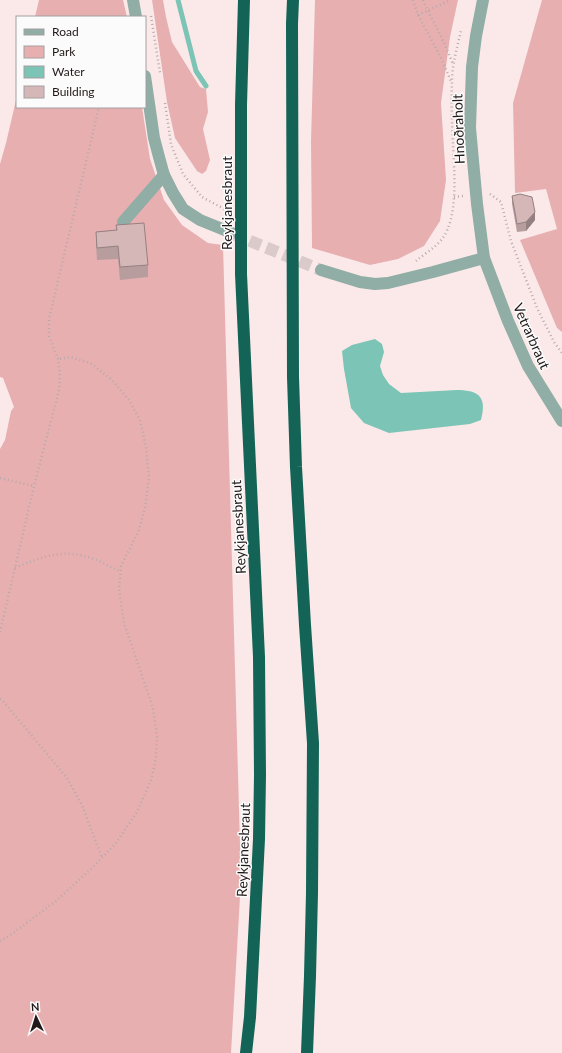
<svg xmlns="http://www.w3.org/2000/svg" width="562" height="1053" font-family="Lato,sans-serif">
<rect width="100%" height="100%" fill="#fbe9e9"/>
<g fill="#e8afb1">
<polygon points="39,0 123,0 127,17 35,17"/>
<polygon points="152,0 163,0 166,17 172,42 200,87 206,89 208,112 203,129 210,160 206,171 202,174 197,171 175,138 167,102"/>
<polygon points="315,0 458,0 450,37 441,103 446,180 440,221 424,246 398,259 370,265 312,248 311,141"/>
<polygon points="542,0 562,0 562,332 557,328 520,240 557,229 546,189 515,193 513,103"/>
<polygon points="17,96 17,107 142,107 150,159 164,200 182,225 208,243 223,245 241,880 231,1053 0,1053 0,449 5,440 11,411 14,407 3,378 0,377 0,164 6,143"/>
</g>
<path fill="#7cc4b5" d="M375 339 382 344 384 352 380 366 383 375 389 384 401 393 457 390C480 390 487 398 481 420L470 424 389 433 364 423 351 408 344 369 342 351 352 345Z"/>
<g fill="none" stroke-linecap="round" stroke-linejoin="round">
<polyline stroke="#7cc4b5" stroke-width="5" points="178,0 196,71 206,86"/>
<polyline stroke="#dacaca" stroke-width="12" stroke-dasharray="12 6" stroke-linecap="butt" points="233,234 321,270"/>
<g stroke="#b8a9a9" stroke-width="2.5" stroke-dasharray="1 3" stroke-linecap="butt">
<polyline points="413,0 418,15 441,58 451,81"/>
<path d="M423 0C427 10 432 19 437 28 443 40 448 52 453 64"/>
<polyline points="418,15 451,0"/>
<polyline points="151,16 160,73"/>
<polyline points="165,103 171,144 183,174 202,197 228,211"/>
<polyline points="490,194 501,202 511,241 537,308 554,342 562,353"/>
<polyline points="454,197 463,196"/>
<path d="M416 261C424 254 435 248 442 239 459 217 454 170 453 144 452 123 451 103 452 82 452 65 457 48 461 31"/>
<polyline points="0,478 34,486"/>
<path d="M15 568C42 556 65 548 94 559 103 562 111 568 120 571"/>
<polyline points="0,632 34,486 59,390 60,375 58,359 49,336 49,319 99,107"/>
<polyline points="0,699 3,701 67,778 82,805 102,858"/>
<polyline points="0,941 12,934 56,901 91,869 116,843 137,812 151,780 156,758 157,736 153,708 124,623 119,589 121,566 139,530 145,508 149,479 146,447 140,420 129,400 111,379 90,363 70,357 58,359"/>
</g>
<g stroke="#90ada6" stroke-width="12">
<polyline points="133,0 136,17"/>
<polyline points="483,0 476,36 472,67 470,128 477,204 484,258 508,321 528,366 562,421"/>
<polyline points="145,76 154,138 159,157 164,175 173,193 183,209 200,220 232,233"/>
<polyline points="123,222 164,175"/>
<polyline points="321,270 360,282 375,284 388,283 433,272 484,258"/>
</g>
<g stroke="#136356" stroke-width="12">
<polyline points="244,0 241,105 241,274 259,657 260,775 259,839 250,1017 246,1053"/>
<polyline points="293,0 292,24 293,377 296,467 305,625 313,743 312,893 310,976 307,1053"/>
</g>
</g>
<g fill="#b79d9e">
<polygon points="512,196 535,220 526,231 517,232 512,204"/>
<polygon points="116,225 148,265 148,277 120,280 118,259 97,260 96,245 96,232 116,230"/>
</g>
<polygon fill="#958081" points="535,212 535,220 526,231 526,222"/>
<g fill="#d5b7b8" stroke="#958081">
<polygon points="520,194 532,197 535,212 526,222 517,224 512,196"/>
<polygon points="144,223 148,265 120,267 118,246 97,248 96,232 117,230 116,225"/>
</g>
<g text-anchor="middle" dominant-baseline="central" stroke-width="3" stroke-linejoin="round" paint-order="stroke">
<g font-size="14" fill="#221818" stroke="#fbfbfb">
<text transform="translate(458 129) rotate(-92)">Hnoðraholt</text>
<text transform="translate(226 203) rotate(-90)">Reykjanesbraut</text>
<text transform="translate(532 336) rotate(66)">Vetrarbraut</text>
<text transform="translate(238 527) rotate(-93)">Reykjanesbraut</text>
<text transform="translate(243 850) rotate(-88)">Reykjanesbraut</text>
</g>
</g>
<rect x="16" y="16" width="130" height="92" fill="#fbfbfb" stroke="#a4a0a0"/>
<rect x="24" y="29" width="20" height="6" fill="#90ada6" stroke="#a4a0a0"/>
<text x="52" y="36" font-size="12" fill="#221818">Road</text>
<rect x="24" y="46" width="20" height="12" fill="#e8afb1" stroke="#a4a0a0"/>
<text x="52" y="56" font-size="12" fill="#221818">Park</text>
<rect x="24" y="66" width="20" height="12" fill="#7cc4b5" stroke="#a4a0a0"/>
<text x="52" y="76" font-size="12" fill="#221818">Water</text>
<rect x="24" y="86" width="20" height="12" fill="#d5b7b8" stroke="#a4a0a0"/>
<text x="52" y="96" font-size="12" fill="#221818">Building</text>
<g transform="translate(36 1017) rotate(356)" stroke="#fbfbfb" stroke-width="3" paint-order="stroke">
<path d="M0-3L7 15L0 10L-7 15Z" fill="#221818"/>
<text y="-6" font-size="11" font-weight="bold" text-anchor="middle" fill="#221818">N</text>
</g>
</svg>
